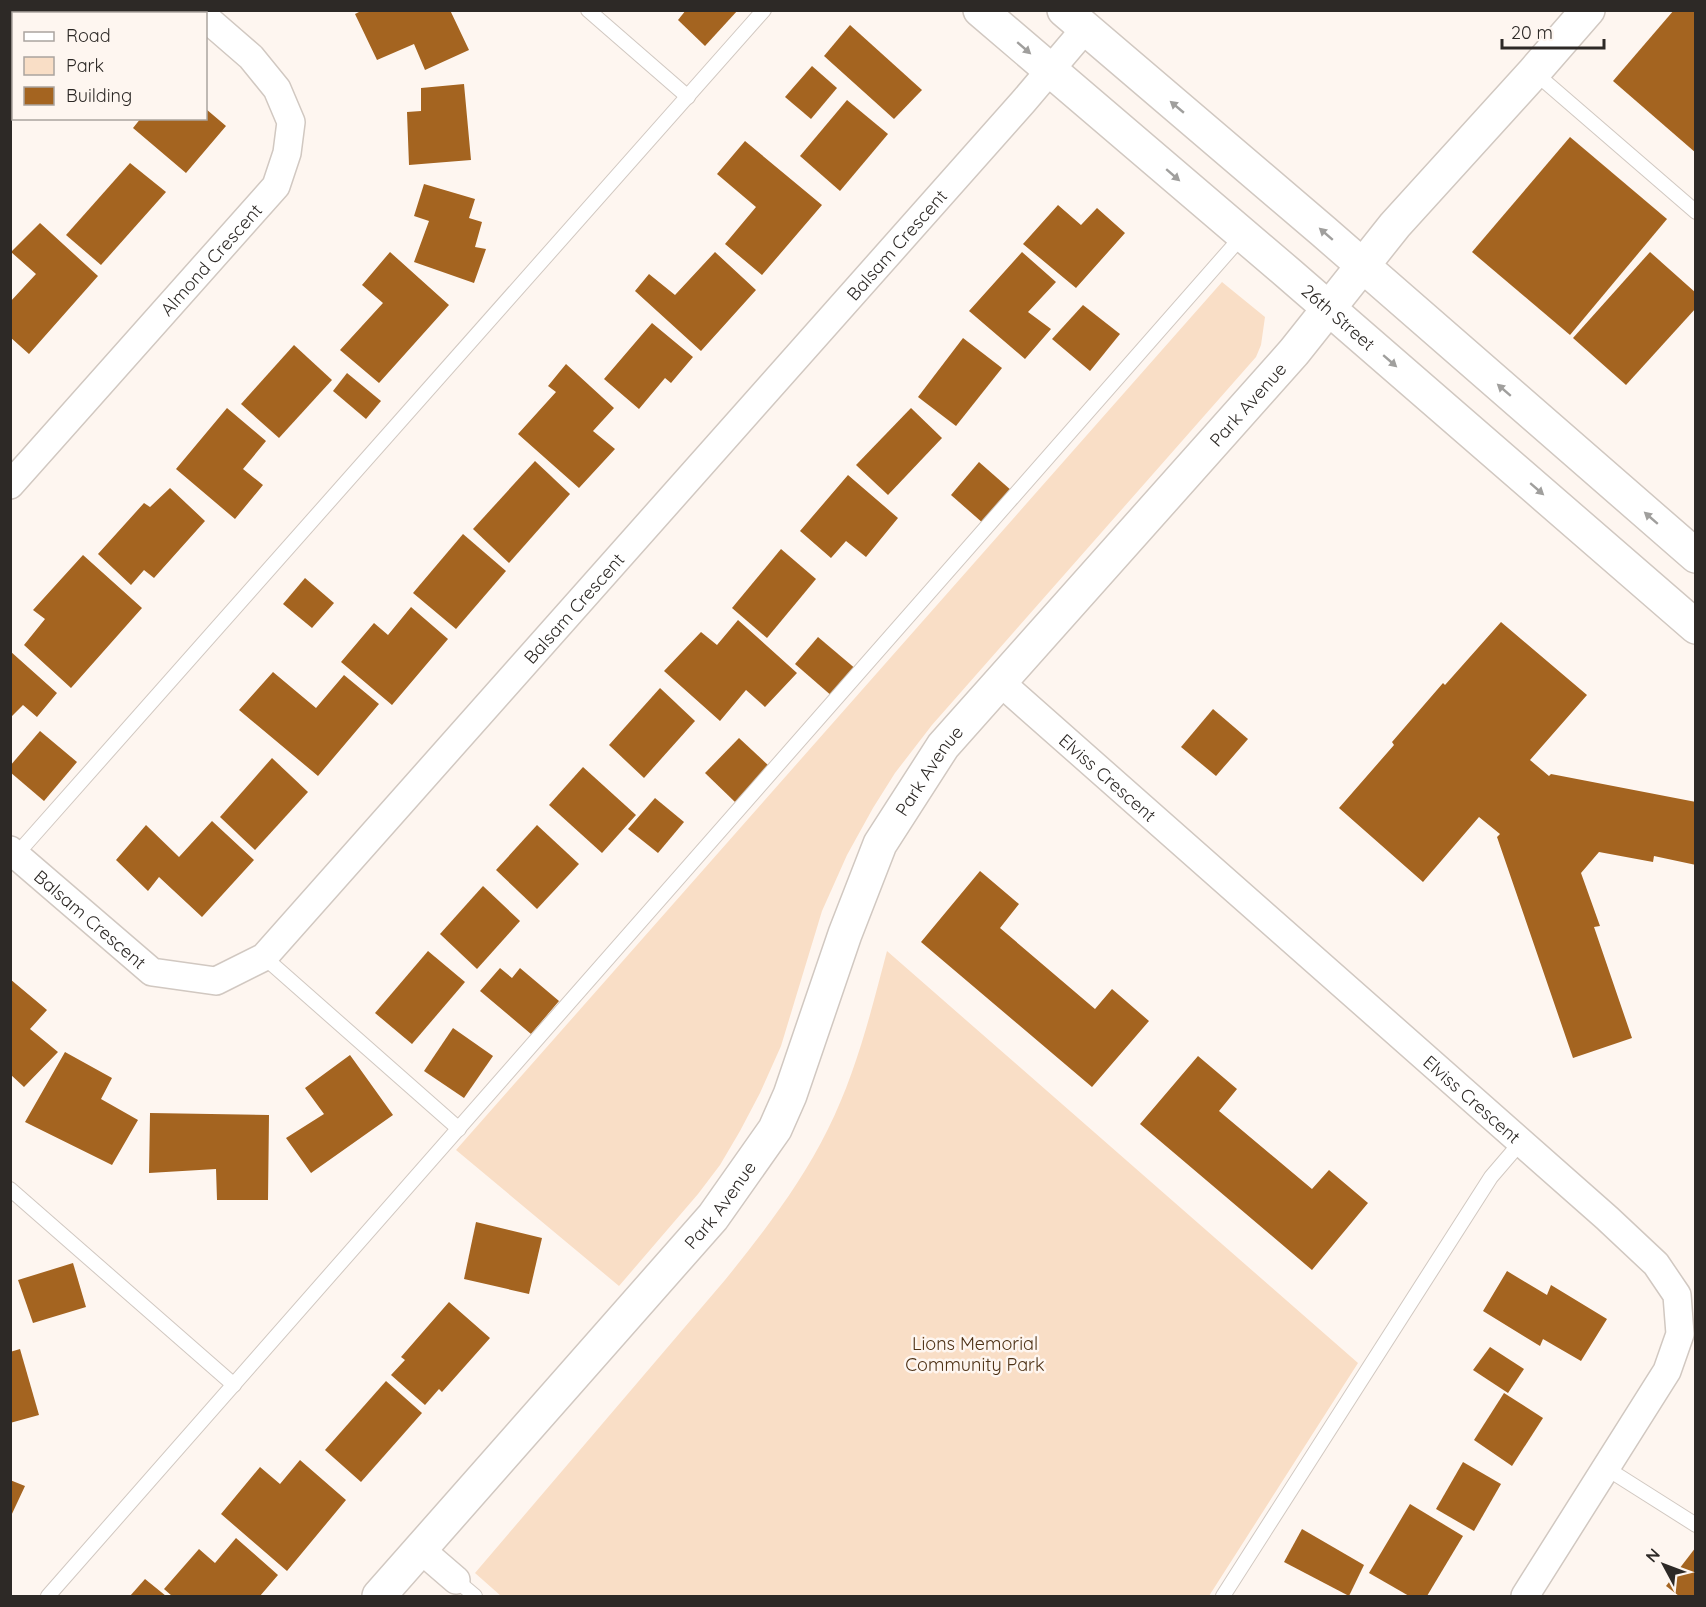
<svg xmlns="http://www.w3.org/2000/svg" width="1706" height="1607" font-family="Quicksand,sans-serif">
<rect width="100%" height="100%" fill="#fef6f0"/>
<g fill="#f9dec6">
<polygon points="1222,282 1265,317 1261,345 1256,357 932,725 895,773 873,808 847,855 822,911 781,1046 760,1093 740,1131 720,1165 698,1194 619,1286 456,1150"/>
<path d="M887 951 1358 1363 1209 1596H501L475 1573 725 1280C763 1233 801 1184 828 1129 856 1073 871 1012 887 951Z"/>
</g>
<g fill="#a46420">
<polygon points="10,10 59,10 56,14 14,14 14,37 10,34"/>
<polygon points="363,10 450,10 469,50 425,70 414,44 377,60 355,14"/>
<polygon points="686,10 738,10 705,46 678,20"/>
<polygon points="1674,10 1696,10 1696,153 1613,81"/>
<polygon points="850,25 922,90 894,119 824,56"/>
<polygon points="10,51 14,53 14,91 10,94"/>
<polygon points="812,66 837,88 811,119 785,97"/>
<polygon points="464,84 471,160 409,165 407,112 421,111 421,88"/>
<polygon points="847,100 888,134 840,191 800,156"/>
<polygon points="206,109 226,126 186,173 133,128 141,118 206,118"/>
<polygon points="1570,137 1667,219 1570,335 1472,252"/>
<polygon points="745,141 822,205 762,275 725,244 756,207 717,174"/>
<polygon points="130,163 166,192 101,265 66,235"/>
<polygon points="424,184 475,199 469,218 482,222 475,247 486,249 474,283 414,262 429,221 414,216"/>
<polygon points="1058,205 1081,225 1097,208 1125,233 1076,288 1023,244"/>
<polygon points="40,223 98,276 29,354 10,337 10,302 36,274 11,252"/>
<polygon points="390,252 449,305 379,383 340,350 383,303 362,285"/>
<polygon points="715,252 756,290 701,351 635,291 649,274 675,295"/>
<polygon points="1022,252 1056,282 1028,312 1051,329 1025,359 969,311"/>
<polygon points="1650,252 1696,293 1696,308 1626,385 1573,338"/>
<polygon points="1083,305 1120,334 1090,371 1052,339"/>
<polygon points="652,323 693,357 671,383 665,378 639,409 604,379"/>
<polygon points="963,338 1002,368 956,426 918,397"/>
<polygon points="294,345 332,380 279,438 241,404"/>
<polygon points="566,364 614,408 593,431 615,449 579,488 518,434 556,392 548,386"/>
<polygon points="347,373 381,401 366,419 333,391"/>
<polygon points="227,408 266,441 243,469 263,485 235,519 176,469"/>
<polygon points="911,408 942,438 888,495 856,465"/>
<polygon points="535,461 570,494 509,563 473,529"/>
<polygon points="979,462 1012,491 984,524 951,495"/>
<polygon points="848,475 898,518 866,557 846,541 831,558 800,531"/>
<polygon points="170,488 205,521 154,578 144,570 131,585 98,554 144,503 150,507"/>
<polygon points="463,534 506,571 456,629 413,593"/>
<polygon points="781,549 816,579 767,638 732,608"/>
<polygon points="83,555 142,608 71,688 24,645 45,619 33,610"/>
<polygon points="305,578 334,603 312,628 283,604"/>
<polygon points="411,607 448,639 392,705 341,662 374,623 388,635"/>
<polygon points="738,620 797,673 765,707 746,690 720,721 664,671 701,632 717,645"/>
<polygon points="1501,622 1587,695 1530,760 1549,776 1551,774 1696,802 1696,865 1654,856 1653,862 1599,852 1581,873 1600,926 1594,927 1632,1038 1573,1058 1497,837 1500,834 1479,817 1423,882 1339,808 1394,745 1392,742 1443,683 1445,685"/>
<polygon points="818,637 857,670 833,697 795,664"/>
<polygon points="10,651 57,693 37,717 23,705 10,718"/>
<polygon points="273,672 316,708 344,675 379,704 318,776 239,710"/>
<polygon points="660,688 695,721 644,778 609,745"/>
<polygon points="1213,709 1248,739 1216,776 1181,747"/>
<polygon points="40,731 77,762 44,801 10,772 10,766"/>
<polygon points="739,738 769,766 735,802 705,773"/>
<polygon points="272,758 308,792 255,850 220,817"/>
<polygon points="583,767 636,815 602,853 549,805"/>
<polygon points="655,798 684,822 658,853 628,829"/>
<polygon points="212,821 254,860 202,917 159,877 148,891 116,860 146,825 179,857"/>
<polygon points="537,825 579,864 537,909 496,870"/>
<polygon points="980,871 1019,904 1000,928 1095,1009 1112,989 1149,1021 1092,1087 921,942"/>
<polygon points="483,886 520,921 477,969 440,934"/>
<polygon points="428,951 465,982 412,1044 375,1013"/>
<polygon points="500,968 512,978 520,968 559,1001 531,1034 480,991"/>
<polygon points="10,979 47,1010 30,1029 58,1052 24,1087 10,1074"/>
<polygon points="453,1028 493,1056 464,1098 424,1071"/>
<polygon points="65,1052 112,1078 101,1099 138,1120 112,1165 25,1122"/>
<polygon points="350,1055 393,1115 311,1173 286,1138 324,1114 305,1088"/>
<polygon points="1198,1056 1237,1089 1219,1111 1312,1189 1329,1170 1368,1203 1312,1270 1140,1124"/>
<polygon points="150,1113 269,1115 268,1200 217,1200 216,1169 149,1173"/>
<polygon points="476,1222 542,1238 529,1294 464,1279"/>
<polygon points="73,1263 86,1307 33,1323 18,1280"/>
<polygon points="1507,1271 1547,1295 1551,1285 1607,1319 1581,1361 1543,1339 1540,1346 1483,1311"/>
<polygon points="449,1302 490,1338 442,1392 439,1389 425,1405 391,1375 405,1360 401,1357"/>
<polygon points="1490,1347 1524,1369 1508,1393 1473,1370"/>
<polygon points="20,1349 39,1415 10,1423 10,1352"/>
<polygon points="386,1381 422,1413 361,1482 325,1450"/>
<polygon points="1504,1393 1543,1418 1512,1466 1474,1440"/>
<polygon points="300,1460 346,1500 287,1571 221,1514 260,1467 280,1484"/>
<polygon points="1463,1462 1501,1484 1474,1531 1436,1509"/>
<polygon points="10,1480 25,1486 10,1518"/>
<polygon points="1410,1504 1463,1536 1427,1596 1409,1596 1369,1573"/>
<polygon points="1302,1529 1364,1565 1349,1596 1284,1562"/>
<polygon points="236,1538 278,1575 260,1596 172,1596 164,1589 199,1549 215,1563"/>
<polygon points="1696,1547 1696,1596 1679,1596 1666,1586"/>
<polygon points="145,1579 166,1596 130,1596"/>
</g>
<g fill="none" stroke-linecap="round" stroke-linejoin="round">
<g stroke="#d1c8c1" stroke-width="16">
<g id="service">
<polyline points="588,10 688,97"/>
<polyline points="92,14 95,10"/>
<polyline points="1534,72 1696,212"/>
<polyline points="10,106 14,103"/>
<polyline points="16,855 764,10"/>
<polyline points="264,957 459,1129"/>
<polyline points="10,1189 234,1385"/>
<polyline points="1606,1468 1696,1525"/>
<polyline points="456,1580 475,1596"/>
<polyline points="48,1596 1243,235"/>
<polyline points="1223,1596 1491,1177 1521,1142"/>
</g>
</g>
<g stroke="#d1c8c1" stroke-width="30">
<g id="minor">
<path id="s1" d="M10 485 276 186 287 153 291 122 277 89 251 57 206 18"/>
<path id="s2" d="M1000 682 1607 1218 1656 1264 1677 1295 1680 1334 1667 1371 1525 1596"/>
<path id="s3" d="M10 850 152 972 216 981 264 957 1023 102 1085 29"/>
<polyline points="420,1549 456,1580"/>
</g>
</g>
<g stroke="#d1c8c1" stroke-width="36">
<g id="tertiary">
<path id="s4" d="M980 10 1288 273 1696 627"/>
<polyline points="1064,10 1323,231 1696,556"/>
<path id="s5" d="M379 1596 713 1217 775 1129 790 1095 845 934 880 844 943 746 1294 352 1395 225 1534 72 1588 10"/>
</g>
</g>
<use href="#service" stroke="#fff" stroke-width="14"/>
<use href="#minor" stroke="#fff" stroke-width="27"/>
<use href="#tertiary" stroke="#fff" stroke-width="33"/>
</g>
<defs><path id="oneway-solid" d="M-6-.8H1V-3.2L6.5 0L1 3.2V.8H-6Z" transform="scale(1.5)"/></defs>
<g fill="#a09f9d">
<use href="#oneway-solid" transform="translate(1024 48) rotate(41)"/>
<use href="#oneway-solid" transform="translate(1177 107) rotate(-140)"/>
<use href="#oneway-solid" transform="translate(1173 175) rotate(41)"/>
<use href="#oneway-solid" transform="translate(1326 234) rotate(-139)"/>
<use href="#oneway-solid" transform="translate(1390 361) rotate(41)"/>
<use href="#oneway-solid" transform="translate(1504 390) rotate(-139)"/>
<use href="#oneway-solid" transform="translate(1537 489) rotate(41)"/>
<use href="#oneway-solid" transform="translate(1651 518) rotate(-139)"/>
</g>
<g text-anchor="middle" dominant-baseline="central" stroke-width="5" stroke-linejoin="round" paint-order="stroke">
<g font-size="18" fill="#2d2926" stroke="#fef6f0">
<text stroke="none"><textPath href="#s3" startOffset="1258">Balsam Crescent</textPath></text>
<text stroke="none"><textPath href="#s1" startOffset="302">Almond Crescent</textPath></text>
<text stroke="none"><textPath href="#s4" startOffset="472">26th Street</textPath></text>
<text stroke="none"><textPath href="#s5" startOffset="1491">Park Avenue</textPath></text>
<text stroke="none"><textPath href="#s3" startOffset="772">Balsam Crescent</textPath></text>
<text stroke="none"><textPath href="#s5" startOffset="1005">Park Avenue</textPath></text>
<text stroke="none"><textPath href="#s2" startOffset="144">Elviss Crescent</textPath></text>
<text stroke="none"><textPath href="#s3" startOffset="106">Balsam Crescent</textPath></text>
<text stroke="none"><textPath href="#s2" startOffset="630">Elviss Crescent</textPath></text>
<text stroke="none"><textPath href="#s5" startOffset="519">Park Avenue</textPath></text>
</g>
<g font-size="18" fill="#4d3115" stroke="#fef6f0">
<text x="975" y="1343">Lions Memorial<tspan x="975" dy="21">Community Park</tspan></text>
</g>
</g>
<rect width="1706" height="1607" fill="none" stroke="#2d2926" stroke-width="24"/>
<rect x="12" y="12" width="195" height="108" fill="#fef6f0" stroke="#aaa49f" stroke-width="1.5"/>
<rect x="24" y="32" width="30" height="9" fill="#ffffff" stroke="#aaa49f" stroke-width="1.5"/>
<text x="66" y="42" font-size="18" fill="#2d2926">Road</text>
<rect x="24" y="57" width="30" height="18" fill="#f9dec6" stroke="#aaa49f" stroke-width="1.5"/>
<text x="66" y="72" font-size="18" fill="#2d2926">Park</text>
<rect x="24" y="87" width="30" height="18" fill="#a46420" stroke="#aaa49f" stroke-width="1.5"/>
<text x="66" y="102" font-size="18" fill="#2d2926">Building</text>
<g transform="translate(1664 1565) rotate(311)" stroke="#fef6f0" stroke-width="4.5" paint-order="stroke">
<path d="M0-4.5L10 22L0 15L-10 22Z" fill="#2d2926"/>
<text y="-9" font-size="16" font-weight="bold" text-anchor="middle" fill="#2d2926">N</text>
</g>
<path d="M1502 39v9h102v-9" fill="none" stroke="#2d2926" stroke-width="3"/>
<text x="1511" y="39" font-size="18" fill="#2d2926" stroke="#fef6f0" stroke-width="4.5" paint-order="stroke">20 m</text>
</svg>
